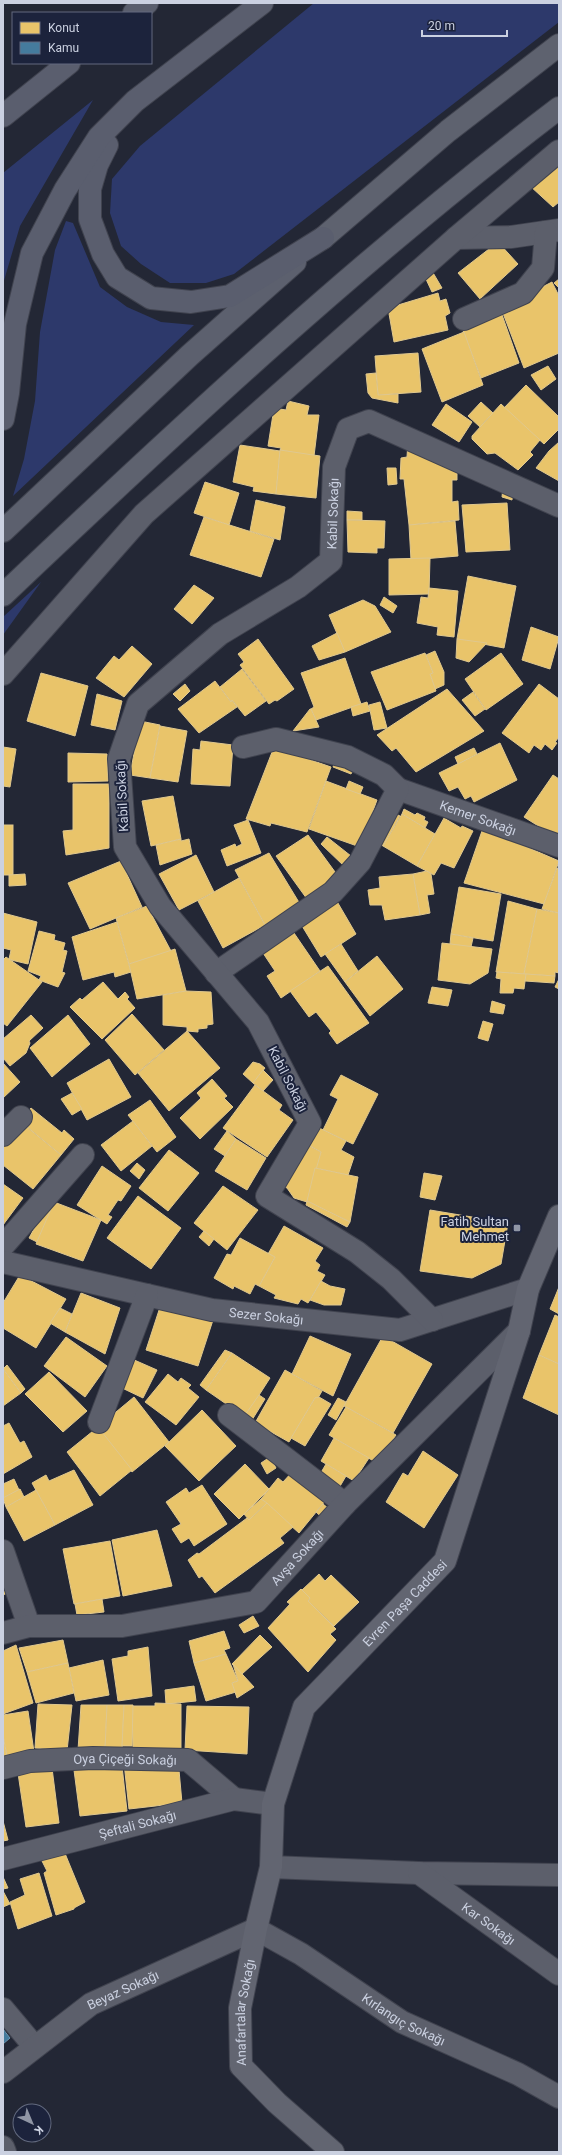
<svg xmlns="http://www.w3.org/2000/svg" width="562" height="2155" font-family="Roboto,sans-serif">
<rect width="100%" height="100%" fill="#232735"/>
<g fill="#2d396b">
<polygon points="314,3 559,3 559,22 234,274 206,283 170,283 141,264 121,246 110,213 112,179 140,146"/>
<polygon points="93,100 20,226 3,284 3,173"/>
<polygon points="66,221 73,223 100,287 127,307 161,322 194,325 13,496 24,459 35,401 40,332 55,250"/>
<polygon points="41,582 3,635 3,617"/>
</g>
<g fill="#e9c46a" stroke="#e0c88e">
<polygon points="559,154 559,202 553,207 529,185"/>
<polygon points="498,242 518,264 480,299 458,273"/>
<polygon points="432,271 442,288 432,292 425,277"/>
<polygon points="559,279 559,288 554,283"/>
<polygon points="552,282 559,296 559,353 524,368 501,308"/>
<polygon points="438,293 440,301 446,299 450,313 445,316 448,330 394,342 388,308"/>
<polygon points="501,312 519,363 481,378 462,328"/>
<polygon points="464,332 483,385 442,402 422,349"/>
<polygon points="418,353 421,392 378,395 375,356"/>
<polygon points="548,366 556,379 541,390 531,375"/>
<polygon points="376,373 378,395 398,394 398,403 372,398 368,393 366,374"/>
<polygon points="526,385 559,417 559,429 544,444 504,408"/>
<polygon points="288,401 309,406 307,415 319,415 314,456 280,450 281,448 268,446 274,408 286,410"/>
<polygon points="481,402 493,413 480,427 468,416"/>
<polygon points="446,404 472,422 459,442 432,425"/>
<polygon points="501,404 540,440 530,452 533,455 518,470 495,453 487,454 472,439 472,436"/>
<polygon points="408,441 457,463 457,480 452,480 452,502 458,501 459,520 409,525 404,479 400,479 401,458 407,457"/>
<polygon points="559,442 559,481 536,468 549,451"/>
<polygon points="240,445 280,451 276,494 253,491 254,487 233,482"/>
<polygon points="280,450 320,456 316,498 276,494"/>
<polygon points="387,468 396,468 397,484 388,485"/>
<polygon points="205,482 239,493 229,525 194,513"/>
<polygon points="503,487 513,491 512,500 502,497"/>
<polygon points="256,500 285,507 280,540 250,531"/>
<polygon points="507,503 510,550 466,552 462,505"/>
<polygon points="347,511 362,512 362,520 347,520"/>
<polygon points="204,517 274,539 261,577 190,555"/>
<polygon points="347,520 385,521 384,548 377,548 377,553 348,552"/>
<polygon points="455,521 458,556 411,560 409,525"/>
<polygon points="430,558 429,594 389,595 389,559"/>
<polygon points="468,576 516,586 504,648 457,639"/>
<polygon points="194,585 214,598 192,624 174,609"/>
<polygon points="429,588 458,591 454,637 437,635 438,627 417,623 421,597 428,598"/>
<polygon points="384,597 397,606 393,613 380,605"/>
<polygon points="363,600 375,606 391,632 345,652 329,615"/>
<polygon points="531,627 559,637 550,669 522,660"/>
<polygon points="337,633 345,652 319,660 312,646"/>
<polygon points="258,639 294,689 277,701 275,700 269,704 240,665 244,662 238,654"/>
<polygon points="457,639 487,643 469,662 456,658"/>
<polygon points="132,646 152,664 124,697 96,678 114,656 119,660"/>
<polygon points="435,651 444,672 444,685 435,689 430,674 433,673 426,655"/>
<polygon points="425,653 433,673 430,674 436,691 387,710 371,672"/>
<polygon points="501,653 523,684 486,710 465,679"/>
<polygon points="345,658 361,704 316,720 311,709 314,707 301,673"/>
<polygon points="242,669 266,701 245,716 232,700 231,702 220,687"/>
<polygon points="41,673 88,686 75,736 27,721"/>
<polygon points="215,681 231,702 232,700 237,707 199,733 178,709"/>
<polygon points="185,684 190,691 180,701 173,694"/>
<polygon points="539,684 559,699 559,737 555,742 557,743 552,750 545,744 541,750 534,745 529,753 502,733"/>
<polygon points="447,689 484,731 416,772 396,748 392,751 377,735"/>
<polygon points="473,692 485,709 475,716 462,700"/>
<polygon points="97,694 122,701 115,730 91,725"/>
<polygon points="367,702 370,711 353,716 351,707"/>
<polygon points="380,702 387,728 374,730 369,705"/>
<polygon points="311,709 319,727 293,731 310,709"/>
<polygon points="140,721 160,725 150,778 130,775"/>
<polygon points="160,726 187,731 178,782 150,778"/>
<polygon points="201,741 233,745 230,786 191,784 193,749 200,750"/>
<polygon points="500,743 517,780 474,802 471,796 465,799 458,787 449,791 439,773"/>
<polygon points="3,747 16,749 10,787 3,786"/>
<polygon points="274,747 331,767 307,832 271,823 270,826 246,819"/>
<polygon points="474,748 477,754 458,764 455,757"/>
<polygon points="68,753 107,754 108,781 68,782"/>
<polygon points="339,753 358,760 351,774 333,767"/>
<polygon points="553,775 559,779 559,839 524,817"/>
<polygon points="326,781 377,800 360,847 309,829"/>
<polygon points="349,781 363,787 360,794 346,789"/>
<polygon points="73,784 109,784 109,848 66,855 63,831 73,830"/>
<polygon points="173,796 181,839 151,846 142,801"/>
<polygon points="404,809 415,815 417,813 425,817 424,820 428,822 425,828 402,814"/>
<polygon points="396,814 400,816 383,846 380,844"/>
<polygon points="402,814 435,834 417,866 383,846"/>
<polygon points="444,818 461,828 462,826 473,831 454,868 441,863 434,875 417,866"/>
<polygon points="248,820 261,853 227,866 221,850 235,844 236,847 242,844 234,825"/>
<rect x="3" y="825" width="10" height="50"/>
<polygon points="483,828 559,861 544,904 464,883"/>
<polygon points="308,835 338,876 307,899 276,856"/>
<polygon points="327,837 351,856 344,866 321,844"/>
<polygon points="181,839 181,841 189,839 192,854 160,865 156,845"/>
<polygon points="269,853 300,904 265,925 235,870"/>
<polygon points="196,855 214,892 179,910 159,874"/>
<polygon points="121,861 142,907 90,929 68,883"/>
<polygon points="557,868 559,869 559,913 542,909"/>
<polygon points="427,871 431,874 434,894 427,895 430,913 420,915 413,874"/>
<polygon points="25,874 26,885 9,886 9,875"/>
<polygon points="413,874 420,915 385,920 382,905 370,905 368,890 380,888 379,877"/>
<polygon points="239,878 265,925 223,948 198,901"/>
<polygon points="459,887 501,894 493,941 451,934"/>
<polygon points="335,898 356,934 321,957 299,921"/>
<polygon points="508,901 537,909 524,974 496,972"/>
<polygon points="147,906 171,951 129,964 116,918"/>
<polygon points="537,909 559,913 559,973 555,972 555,976 524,974"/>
<polygon points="3,913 37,922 28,964 11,960 9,959 11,950 3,948"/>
<polygon points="117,922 131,972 115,977 114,972 83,980 72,937"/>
<polygon points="39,931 55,935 54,940 65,943 63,950 67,951 62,972 65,973 58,987 39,980 41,976 28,971"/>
<polygon points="294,933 320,971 281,998 267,976 275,971 263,953"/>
<polygon points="451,934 473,938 471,947 450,944"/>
<polygon points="442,943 492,949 488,973 470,984 438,980"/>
<polygon points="341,944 358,971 345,982 325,954"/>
<polygon points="175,949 186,991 137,999 129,964"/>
<polygon points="377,956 403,989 370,1016 345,982"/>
<polygon points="6,957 42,982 7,1026 3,1023 3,960"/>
<polygon points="328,966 369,1023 337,1044 329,1033 331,1031 316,1012 309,1017 290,991"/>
<polygon points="497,972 526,974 524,989 514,988 513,993 500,993 501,979 496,978"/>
<polygon points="526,974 555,976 554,983 525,981"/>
<polygon points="559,979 559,989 555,987"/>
<polygon points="103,982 118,999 125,992 129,997 127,999 135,1008 102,1039 70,1007 80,998 82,1000"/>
<polygon points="432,987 452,990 448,1006 428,1003"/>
<polygon points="186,991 211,992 213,1024 207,1025 207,1028 198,1029 198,1032 187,1031 187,1027 163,1025 163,995"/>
<polygon points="492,1001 505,1005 503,1014 490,1012"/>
<polygon points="132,1014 164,1050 135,1075 105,1040"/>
<polygon points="31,1015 43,1028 29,1041 30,1043 26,1053 10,1066 3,1058 3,1039"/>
<polygon points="68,1015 90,1044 52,1077 30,1048"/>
<polygon points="483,1021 493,1024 488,1041 478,1038"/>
<polygon points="187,1031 220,1068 169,1111 138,1073"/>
<polygon points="109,1059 131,1097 87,1120 67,1083"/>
<polygon points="253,1062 260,1064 265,1068 253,1083 243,1074"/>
<polygon points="3,1063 20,1082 3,1098"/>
<polygon points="263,1070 273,1080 263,1091 253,1083"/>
<polygon points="341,1075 378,1094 353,1144 323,1130 338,1099 330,1095"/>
<polygon points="212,1079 227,1096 224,1098 233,1107 200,1139 180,1118 201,1098 197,1093"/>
<polygon points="255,1085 282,1105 279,1110 293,1120 267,1157 223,1128"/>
<polygon points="72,1093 82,1109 72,1115 61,1099"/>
<polygon points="150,1100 176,1137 157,1152 128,1115"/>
<polygon points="31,1108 62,1133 64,1130 74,1139 61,1155 20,1121"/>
<polygon points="133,1121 152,1146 121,1171 101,1145"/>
<polygon points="22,1123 61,1155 33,1189 3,1165 3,1146"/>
<polygon points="311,1124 346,1141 341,1150 354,1157 348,1175 315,1168 321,1152 303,1142"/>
<polygon points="227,1131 236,1139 225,1156 214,1149"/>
<polygon points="236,1139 266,1158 247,1190 215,1171"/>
<polygon points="304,1143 321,1152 307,1202 294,1198 287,1188 282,1185"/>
<polygon points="169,1150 199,1173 168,1211 139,1188"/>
<polygon points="137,1163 145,1170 139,1179 130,1171"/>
<polygon points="102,1166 131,1186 121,1201 118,1200 108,1215 112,1217 107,1224 77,1205"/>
<polygon points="315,1168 358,1177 350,1222 307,1201"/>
<polygon points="424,1173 442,1176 435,1200 420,1197"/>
<polygon points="3,1184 23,1198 3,1225"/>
<polygon points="223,1186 258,1210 227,1250 194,1223"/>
<polygon points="138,1196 181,1228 151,1269 107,1238"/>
<polygon points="307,1201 350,1222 347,1227 306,1205"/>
<polygon points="49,1202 54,1204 37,1242 29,1238"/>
<polygon points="54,1202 101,1220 83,1261 36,1244"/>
<polygon points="430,1210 508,1223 501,1264 472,1278 420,1271"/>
<polygon points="284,1226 323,1248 315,1261 320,1265 317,1271 325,1275 308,1303 301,1299 298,1304 274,1298 276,1295 259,1286 275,1257 268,1254"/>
<polygon points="204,1231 214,1239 209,1246 199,1237"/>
<polygon points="240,1238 275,1257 259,1286 255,1284 250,1294 234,1286 233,1289 214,1278 227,1254 231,1255"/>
<polygon points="20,1275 66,1299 36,1348 3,1328 3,1303"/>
<polygon points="321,1281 330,1286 345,1289 341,1305 324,1305 310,1300"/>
<polygon points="559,1287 559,1314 550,1309"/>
<polygon points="81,1293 120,1308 105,1354 65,1332"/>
<polygon points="162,1301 214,1317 198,1366 146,1350"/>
<polygon points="60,1308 72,1314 65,1332 50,1323"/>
<polygon points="555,1315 559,1317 559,1364 539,1355"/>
<polygon points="310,1336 351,1354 333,1396 292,1374"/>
<polygon points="383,1336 432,1364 393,1433 344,1406"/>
<polygon points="66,1337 107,1366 85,1397 44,1366"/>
<polygon points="225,1350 232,1353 206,1390 200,1385"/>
<polygon points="232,1353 270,1378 245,1417 206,1390"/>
<polygon points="539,1355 559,1364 559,1415 523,1398"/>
<polygon points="132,1359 157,1370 143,1398 120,1387"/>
<polygon points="7,1365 25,1389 21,1393 3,1369"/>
<polygon points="3,1369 21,1393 3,1406"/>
<polygon points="285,1370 322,1391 318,1398 315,1398 289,1442 255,1423"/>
<polygon points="49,1372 87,1411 63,1432 25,1394"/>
<polygon points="168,1374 178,1382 181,1378 191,1385 188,1388 199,1397 176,1425 145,1402"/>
<polygon points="259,1395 265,1399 252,1420 245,1415"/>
<polygon points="134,1397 169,1442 132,1472 98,1427"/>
<polygon points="319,1397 331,1404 305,1446 291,1438 315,1398"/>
<polygon points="338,1398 346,1402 336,1420 328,1415"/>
<polygon points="346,1407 396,1435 377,1463 329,1435"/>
<polygon points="202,1410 236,1446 199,1481 165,1446"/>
<polygon points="9,1423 20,1443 24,1441 32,1457 3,1474 3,1426"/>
<polygon points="98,1427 132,1470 100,1496 67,1452"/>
<polygon points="334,1438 369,1458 354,1481 321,1461"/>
<polygon points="423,1451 458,1475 424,1528 386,1502 403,1473 408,1476"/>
<polygon points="270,1457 276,1468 267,1474 261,1463"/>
<polygon points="245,1464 269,1489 239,1519 214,1494"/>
<polygon points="326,1464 346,1476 339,1488 319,1476"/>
<polygon points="74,1470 93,1505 55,1525 32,1483 46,1475 49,1481"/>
<polygon points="293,1471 326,1500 299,1533 261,1499 278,1478 283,1482"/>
<polygon points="14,1479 19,1490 3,1498 3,1484"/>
<polygon points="202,1485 227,1524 194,1546 189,1538 181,1543 172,1529 181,1524 166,1502 186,1488 189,1493"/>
<polygon points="20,1489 24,1497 6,1507 3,1498"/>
<polygon points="36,1490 55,1525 24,1541 6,1507"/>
<polygon points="261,1499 267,1503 249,1520 244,1514"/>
<polygon points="267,1503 293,1527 280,1538 284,1543 215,1593 202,1576 199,1578 188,1560 197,1553 199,1554 247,1518 249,1520"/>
<polygon points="323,1504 334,1513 327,1522 316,1512"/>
<polygon points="157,1530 172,1586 123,1596 112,1540"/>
<polygon points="110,1541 120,1596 74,1604 63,1549"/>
<polygon points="319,1574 325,1581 331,1575 359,1602 334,1626 308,1601 310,1598 302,1590"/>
<polygon points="3,1583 7,1593 3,1595"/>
<polygon points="301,1589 310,1598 308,1601 336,1629 330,1634 336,1640 308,1672 268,1628 290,1604 287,1602"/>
<polygon points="102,1599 104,1612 77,1615 75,1604"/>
<polygon points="253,1616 259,1626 244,1633 239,1625"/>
<polygon points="224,1631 230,1648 224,1650 226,1654 194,1663 189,1641"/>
<polygon points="260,1635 272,1647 242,1674 232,1664"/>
<polygon points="63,1640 68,1663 27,1672 19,1648"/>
<polygon points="16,1645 33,1703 3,1714 3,1651"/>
<polygon points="148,1647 152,1696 118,1701 112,1659 128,1656 128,1651"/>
<polygon points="226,1654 238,1681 232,1683 236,1692 206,1701 194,1663"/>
<polygon points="103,1660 109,1695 76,1701 69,1668"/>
<polygon points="68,1663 74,1693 36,1703 27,1672"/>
<polygon points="233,1664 254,1687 237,1698 232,1683 238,1681"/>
<polygon points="194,1686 196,1701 166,1704 165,1690"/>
<polygon points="155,1703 181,1704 181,1750 133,1749 132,1706 155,1706"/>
<polygon points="38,1704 72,1705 67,1751 35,1748"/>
<polygon points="81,1705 107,1705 105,1750 78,1750"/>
<polygon points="107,1705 124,1705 122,1751 105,1750"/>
<polygon points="124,1705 133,1705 132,1746 122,1746"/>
<polygon points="187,1706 249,1707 247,1754 185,1750"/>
<polygon points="28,1711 34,1752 7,1756 3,1735 3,1715"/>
<polygon points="3,1736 7,1756 3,1758"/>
<polygon points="124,1763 179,1770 182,1803 129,1809"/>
<polygon points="122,1766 127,1811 80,1816 74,1770"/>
<polygon points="52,1768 59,1823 26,1827 18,1773"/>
<polygon points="3,1821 8,1840 3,1841"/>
<polygon points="64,1851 85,1902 74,1908 74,1909 56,1915 44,1873 47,1871 41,1859"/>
<polygon points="39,1873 52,1916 18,1929 10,1902 25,1895 20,1879"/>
<polygon points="3,1877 8,1888 3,1889"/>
<polygon points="3,1891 10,1904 3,1907"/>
</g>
<polygon fill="#457b9d" stroke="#6d95b1" points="3,2029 10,2038 3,2044"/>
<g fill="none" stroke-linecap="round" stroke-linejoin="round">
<g stroke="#40434f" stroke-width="24">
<g id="minor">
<polyline points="456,238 511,237 559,230"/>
<polyline points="464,319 523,293 543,268 546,232"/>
<polyline points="3,674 144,514 456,238 559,151"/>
<path id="s1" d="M398 789 559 846"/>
<polyline points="216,973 333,892 360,862 398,789 384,775 348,757 276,739 243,747"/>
<polyline points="3,1135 21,1117"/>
<polyline points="3,1246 83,1155"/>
<path id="s2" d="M3 1262 212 1310 400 1330 528 1289"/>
<path id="s3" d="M432 1320 391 1279 357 1252 267 1196 310 1123 258 1022 160 906 125 847 119 759 138 704 220 634 298 587 331 561 334 467 348 429 369 421 559 506"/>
<polyline points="229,1415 345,1504"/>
<polyline points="99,1422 147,1295"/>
<polyline points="3,1551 29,1626"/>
<path id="s4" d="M3 1633 29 1626H122L256 1602 345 1504 519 1331"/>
<path id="s5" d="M3 1768 30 1761 93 1758 188 1760 234 1799"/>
<path id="s6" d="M3 1859 234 1799 273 1804"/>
<polyline points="271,1867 419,1873 559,1875"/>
<path id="s7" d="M419 1873 559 1974"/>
<polyline points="3,2009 34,2046"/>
<path id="s8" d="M3 2072 91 2004 256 1929 301 1954 402 2022 518 2074 559 2097"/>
<polyline points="3,2147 5,2152"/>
</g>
</g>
<g stroke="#40434f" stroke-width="24">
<g id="secondary">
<path id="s9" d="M333 2152 277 2103 241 2066 240 2008 256 1929 271 1867 273 1804 304 1707 445 1561 519 1331 528 1289 559 1216"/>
</g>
</g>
<g stroke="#40434f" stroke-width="24">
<g id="primary">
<polyline points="323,238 448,131 559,45"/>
<path d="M3 595C182 425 363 257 559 108"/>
</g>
</g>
<g stroke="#40434f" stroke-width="24">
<polyline id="trunk" points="3,531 190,355 295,262"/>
</g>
<g stroke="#40434f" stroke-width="24">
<g id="motorway">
<polyline points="134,13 147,3"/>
<polyline points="3,116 69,63"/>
<polyline points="107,145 97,165 90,189 90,219 103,254 117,277 151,298 191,302 230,296 323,238"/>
<polyline points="3,419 8,393 15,324 32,253 65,190 99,137 135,101 262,3"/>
</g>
</g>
<use href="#minor" stroke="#5c5f6b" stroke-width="22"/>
<use href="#secondary" stroke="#626571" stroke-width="22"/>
<use href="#primary" stroke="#5e626f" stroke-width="22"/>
<use href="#trunk" stroke="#5c606e" stroke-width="22"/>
<use href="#motorway" stroke="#5a5e6e" stroke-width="22"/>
</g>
<rect fill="#9096a5" stroke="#1c233c" stroke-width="1.5" x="513" y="1224" width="8" height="8" rx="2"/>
<g text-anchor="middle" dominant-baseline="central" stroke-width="4" stroke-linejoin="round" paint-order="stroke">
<g font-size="13" fill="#cbd1e1" stroke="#1c233c">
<text stroke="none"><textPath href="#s3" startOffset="1061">Kabil Sokağı</textPath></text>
<text transform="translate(122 796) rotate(-93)">Kabil Sokağı</text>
<text stroke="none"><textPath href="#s1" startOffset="85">Kemer Sokağı</textPath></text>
<text transform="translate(288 1079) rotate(63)">Kabil Sokağı</text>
<text stroke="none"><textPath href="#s2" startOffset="269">Sezer Sokağı</textPath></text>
<text stroke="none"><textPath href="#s4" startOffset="317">Avşa Sokağı</textPath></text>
<text stroke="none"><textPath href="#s9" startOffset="638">Evren Paşa Caddesi</textPath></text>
<text stroke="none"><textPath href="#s5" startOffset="123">Oya Çiçeği Sokağı</textPath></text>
<text stroke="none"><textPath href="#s6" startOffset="139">Şeftali Sokağı</textPath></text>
<text stroke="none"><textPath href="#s7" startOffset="86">Kar Sokağı</textPath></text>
<text stroke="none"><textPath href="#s8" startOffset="146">Beyaz Sokağı</textPath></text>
<text stroke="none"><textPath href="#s9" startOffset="180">Anafartalar Sokağı</textPath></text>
<text stroke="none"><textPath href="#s8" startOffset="466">Kırlangıç Sokağı</textPath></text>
</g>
<g font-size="13" fill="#cbd1e1" stroke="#1c233c" text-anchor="end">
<text x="509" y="1221">Fatih Sultan<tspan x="509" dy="15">Mehmet</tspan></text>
</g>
</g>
<rect width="562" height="2155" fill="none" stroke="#cbd1e1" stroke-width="8"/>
<rect x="12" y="12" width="140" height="52" fill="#1c233c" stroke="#62697e"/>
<rect x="20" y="22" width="20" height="12" fill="#e9c46a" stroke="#62697e"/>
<text x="48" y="32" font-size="12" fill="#cbd1e1">Konut</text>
<rect x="20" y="42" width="20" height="12" fill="#457b9d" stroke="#62697e"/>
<text x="48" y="52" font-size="12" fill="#cbd1e1">Kamu</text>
<g transform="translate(32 2123) rotate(136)"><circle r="19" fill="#1c233c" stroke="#62697e"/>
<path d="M0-3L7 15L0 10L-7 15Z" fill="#9096a5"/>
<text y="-6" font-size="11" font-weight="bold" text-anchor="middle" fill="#cbd1e1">K</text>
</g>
<path d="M422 30v6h85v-6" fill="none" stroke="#cbd1e1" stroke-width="2"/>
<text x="428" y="30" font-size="12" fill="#cbd1e1" stroke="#1c233c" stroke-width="3" paint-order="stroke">20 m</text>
</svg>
